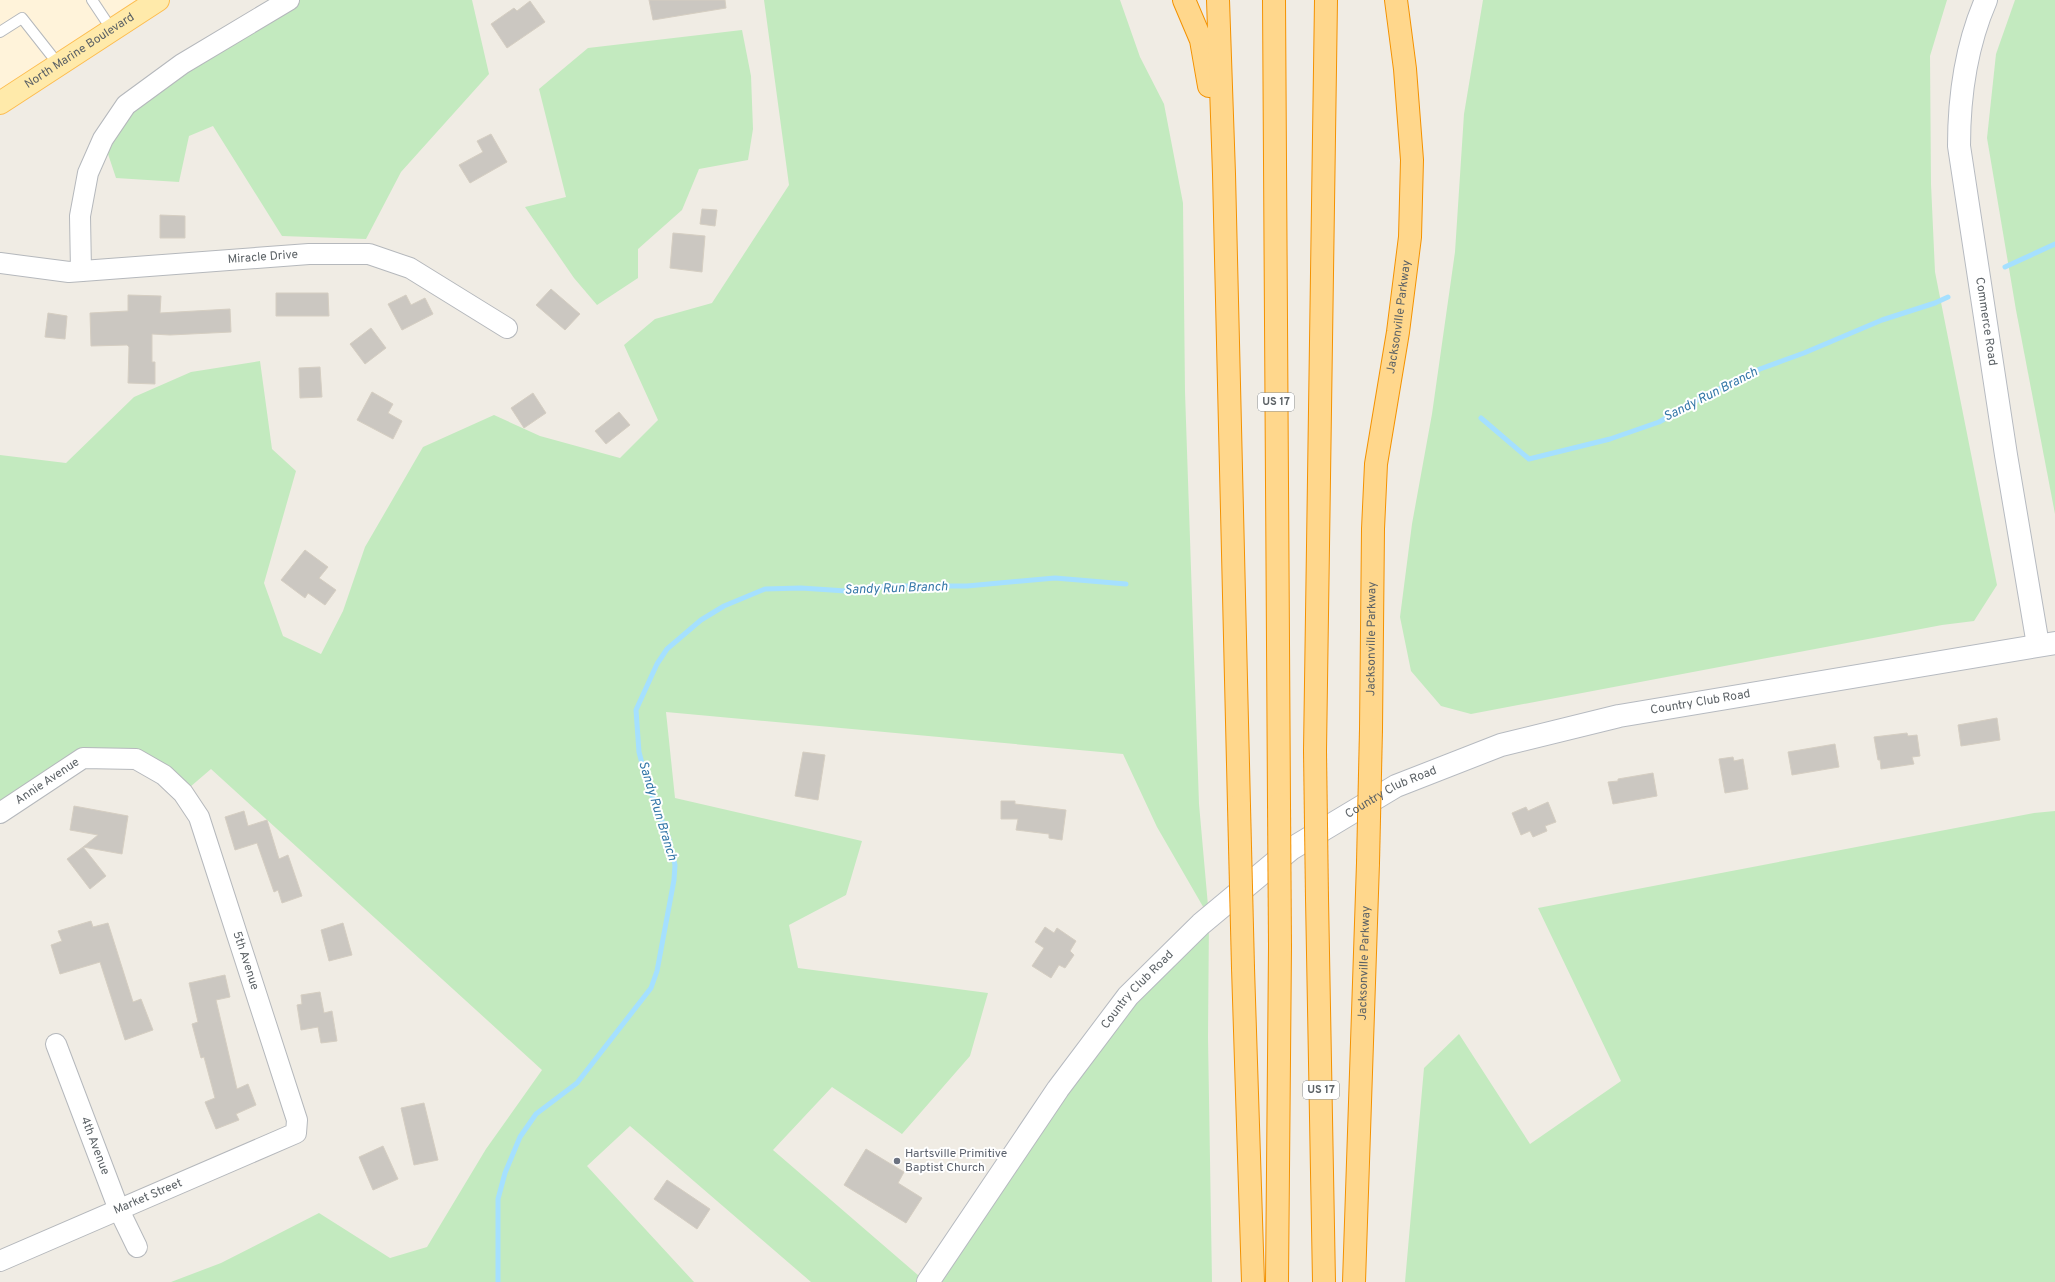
<svg xmlns="http://www.w3.org/2000/svg" width="2055" height="1282" font-family="Overpass,sans-serif">
<rect width="100%" height="100%" fill="#f0ece4"/>
<polygon fill="#fff3da" points="0,0 158,0 0,102"/>
<g fill="#c3eabf">
<polygon points="289,0 472,0 489,74 401,172 366,239 282,236 213,126 189,136 179,182 116,178 103,139 126,105"/>
<polygon points="764,0 1120,0 1140,57 1164,104 1183,203 1185,392 1199,804 1209,917 1208,1037 1212,1282 928,1282 1058,1089 1209,917 1157,827 1123,754 666,712 675,798 862,841 846,895 789,925 798,968 988,993 970,1056 902,1134 832,1087 773,1150 926,1282 811,1282 630,1126 587,1166 694,1282 171,1282 221,1263 319,1213 390,1258 427,1247 486,1149 542,1070 211,769 183,793 164,775 83,758 0,813 0,455 66,463 134,397 191,372 260,361 272,449 296,471 264,583 283,636 321,654 343,611 365,547 423,447 494,415 540,436 620,458 658,420 624,345 655,319 712,303 789,185"/>
<polygon points="1483,0 1947,0 1930,56 1931,184 1935,272 1997,585 1974,621 1942,625 1471,714 1441,706 1411,671 1400,617 1412,524 1432,414 1455,252 1464,114"/>
<polygon points="2015,0 2055,0 2055,514 2016,310 1987,138 1996,54"/>
<polygon points="742,30 751,76 753,129 748,160 699,169 682,210 638,249 638,278 597,305 574,278 525,207 566,197 539,89 588,48"/>
<polygon points="2055,811 2055,1282 1405,1282 1424,1068 1459,1034 1530,1144 1621,1081 1538,908 2034,813"/>
</g>
<g fill="none" stroke-linecap="round" stroke-linejoin="round">
<g stroke="#a5e0ff" stroke-width="5">
<polyline points="2005,267 2055,244"/>
<polyline points="1481,418 1529,459 1610,439 1659,422 1699,399 1760,369 1804,353 1882,320 1935,303 1948,297"/>
<polyline points="498,1282 498,1199 505,1173 520,1137 536,1114 577,1083 651,988 657,971 674,880 675,865 669,839 647,782 639,752 636,710 657,664 667,649 701,620 724,606 765,589 801,588 846,591 888,586 967,586 1055,578 1126,584"/>
</g>
</g>
<g fill="#cbc7c1" stroke="#d5cec2">
<polygon points="649,0 725,0 726,8 653,20"/>
<polygon points="530,1 545,22 507,48 491,24 514,8 517,11"/>
<polygon points="491,134 507,162 470,183 459,165 483,152 477,141"/>
<polygon points="702,209 717,210 715,226 700,224"/>
<polygon points="160,215 185,216 185,238 160,238"/>
<polygon points="673,233 705,236 702,272 670,268"/>
<polygon points="551,289 580,314 565,330 536,305"/>
<polygon points="276,293 328,293 329,316 276,316"/>
<polygon points="128,295 161,296 160,313 230,309 231,332 170,335 152,334 152,362 155,362 155,384 128,383 129,347 127,345 91,346 90,313 128,311"/>
<polygon points="406,295 411,305 425,298 433,314 402,330 388,304"/>
<polygon points="48,313 67,316 65,339 45,337"/>
<polygon points="371,328 386,348 365,364 350,344"/>
<polygon points="320,367 322,397 300,398 299,368"/>
<polygon points="372,392 393,404 388,413 402,421 393,439 357,420"/>
<polygon points="533,393 546,413 524,428 511,408"/>
<polygon points="619,412 630,425 606,444 595,431"/>
<polygon points="305,550 328,567 319,578 336,590 325,605 308,593 305,598 281,580"/>
<polygon points="1997,718 2000,740 1961,746 1958,725"/>
<polygon points="1907,733 1908,736 1917,735 1920,756 1912,757 1914,764 1881,769 1880,760 1878,760 1874,737"/>
<polygon points="1835,744 1839,767 1792,775 1788,752"/>
<polygon points="803,752 825,755 818,800 795,796"/>
<polygon points="1733,757 1734,761 1743,759 1748,789 1725,793 1719,759"/>
<polygon points="1653,773 1657,796 1613,804 1608,782 1618,781 1618,779"/>
<polygon points="1001,801 1015,801 1015,804 1066,810 1062,840 1049,838 1049,834 1016,830 1018,819 1001,819"/>
<polygon points="1548,802 1556,822 1545,826 1547,831 1533,837 1530,831 1521,835 1512,813 1526,807 1528,811"/>
<polygon points="74,806 128,816 122,854 83,847 98,835 70,830"/>
<polygon points="244,811 248,826 267,820 279,859 288,855 302,896 282,903 278,890 274,892 257,843 235,850 225,817"/>
<polygon points="83,847 106,876 90,889 67,859"/>
<polygon points="91,921 93,927 108,923 133,1002 141,999 153,1030 125,1040 100,962 60,974 51,945 62,941 58,931"/>
<polygon points="343,923 352,955 329,961 321,930"/>
<polygon points="1045,927 1054,933 1057,928 1076,941 1070,951 1074,955 1065,968 1059,965 1051,978 1032,966 1044,948 1035,942"/>
<polygon points="225,975 230,997 216,1000 237,1089 248,1084 256,1105 236,1114 239,1120 216,1129 205,1102 215,1098 204,1057 201,1058 192,1024 198,1022 189,983"/>
<polygon points="320,992 324,1013 332,1011 337,1041 321,1043 318,1027 301,1030 297,1005 302,1004 301,995"/>
<polygon points="424,1103 438,1160 414,1165 401,1108"/>
<polygon points="383,1146 398,1179 373,1190 359,1157"/>
<polygon points="866,1149 904,1172 898,1183 922,1198 906,1223 844,1185"/>
<polygon points="667,1180 710,1209 697,1229 654,1199"/>
</g>
<g fill="none" stroke-linecap="round" stroke-linejoin="round">
<g stroke="#b5b8bc" stroke-width="12">
<g id="lane">
<polyline points="92,0 112,30"/>
<polyline points="0,32 22,18 59,65"/>
</g>
</g>
<g stroke="#b5b8bc" stroke-width="22">
<g id="street">
<path id="s1" d="M0 263 69 272 309 254H369L410 268 507 328"/>
<polyline points="81,271 80,216 88,173 103,139 126,105 182,64 289,0"/>
<path id="s2" d="M0 813 83 758 136 759 164 775 183 793 199 817 297 1120 296 1133 0 1261"/>
<path id="s3" d="M56 1044 119 1210 137 1247"/>
</g>
</g>
<g stroke="#b6bac0" stroke-width="24">
<g id="secondary">
<path id="s4" d="M1986 0C1966 46 1959 96 1959 146L2006 455 2038 645"/>
<path id="s5" d="M928 1282 1058 1089 1128 996 1201 924 1291 849 1396 786 1501 745 1619 716 2055 643"/>
</g>
</g>
<g stroke="#fdbd50" stroke-width="24">
<g id="primary">
<path id="s6" d="M0 103 158 0"/>
</g>
</g>
<g stroke="#f49200" stroke-width="24">
<g id="highway">
<polyline points="1184,0 1201,40 1209,86"/>
<polyline points="1218,0 1224,174 1239,806"/>
<polyline points="1274,0 1279,804"/>
<path id="s7" d="M1371 729 1373 529 1376 464 1398 332 1410 237 1412 160 1405 69 1396 0"/>
<polyline points="1315,751 1326,0"/>
<polyline points="1317,898 1324,1282"/>
<polyline points="1243,968 1253,1282"/>
<polyline points="1277,1282 1280,947"/>
<path id="s8" d="M1354 1282 1368 863"/>
</g>
</g>
<use href="#lane" stroke="#fff" stroke-width="10"/>
<use href="#street" stroke="#fff" stroke-width="20"/>
<use href="#secondary" stroke="#fff" stroke-width="22"/>
<use href="#primary" stroke="#ffeaaa" stroke-width="22"/>
<use href="#highway" stroke="#ffd78c" stroke-width="22"/>
<g stroke="#f49200" stroke-width="24" stroke-linecap="butt">
<g id="highway-bridge">
<polyline points="1315,751 1317,898"/>
<polyline points="1279,804 1280,947"/>
<polyline points="1239,806 1243,968"/>
<polyline points="1368,863 1371,729"/>
</g>
</g>
<use href="#highway-bridge" stroke="#ffd78c" stroke-width="22"/>
</g>
<circle fill="#6b7280" stroke="#fff" stroke-width="1.5" cx="897" cy="1161" r="4"/>
<g text-anchor="middle" dominant-baseline="central" stroke-width="4" stroke-linejoin="round" paint-order="stroke">
<g fill="#fff" stroke="#8d9194" stroke-width="1">
<rect x="1258" y="393" width="36" height="18" rx="3"/>
<rect x="1303" y="1081" width="36" height="18" rx="3"/>
</g>
<g font-size="11" font-weight="bold" fill="#5c6266">
<text x="1276" y="402">US 17</text>
<text x="1321" y="1090">US 17</text>
</g>
<g font-size="12" fill="#5c6266" stroke="#fff">
<text stroke="none"><textPath href="#s6" startOffset="95">North Marine Boulevard</textPath></text>
<text stroke="none"><textPath href="#s1" startOffset="264">Miracle Drive</textPath></text>
<text stroke="none"><textPath href="#s7" startOffset="414">Jacksonville Parkway</textPath></text>
<text stroke="none"><textPath href="#s4" startOffset="327">Commerce Road</textPath></text>
<text stroke="none"><textPath href="#s7" startOffset="90">Jacksonville Parkway</textPath></text>
<text stroke="none"><textPath href="#s5" startOffset="1008">Country Club Road</textPath></text>
<text stroke="none"><textPath href="#s2" startOffset="57">Annie Avenue</textPath></text>
<text stroke="none"><textPath href="#s5" startOffset="684">Country Club Road</textPath></text>
<text stroke="none"><textPath href="#s2" startOffset="391">5th Avenue</textPath></text>
<text stroke="none"><textPath href="#s8" startOffset="319">Jacksonville Parkway</textPath></text>
<text stroke="none"><textPath href="#s5" startOffset="360">Country Club Road</textPath></text>
<text stroke="none"><textPath href="#s3" startOffset="109">4th Avenue</textPath></text>
<text transform="translate(148 1197) rotate(-23)">Market Street</text>
</g>
<g font-size="12" fill="#5b616d" stroke="#fff" text-anchor="start">
<text x="905" y="1154">Hartsville Primitive<tspan x="905" dy="14">Baptist Church</tspan></text>
</g>
<g font-size="13" font-style="italic" fill="#3477a8" stroke="#fff">
<text transform="translate(1711 395) rotate(-27)">Sandy Run Branch</text>
<text transform="translate(896 589) rotate(-2)">Sandy Run Branch</text>
<text transform="translate(657 811) rotate(73)">Sandy Run Branch</text>
</g>
</g>
</svg>
